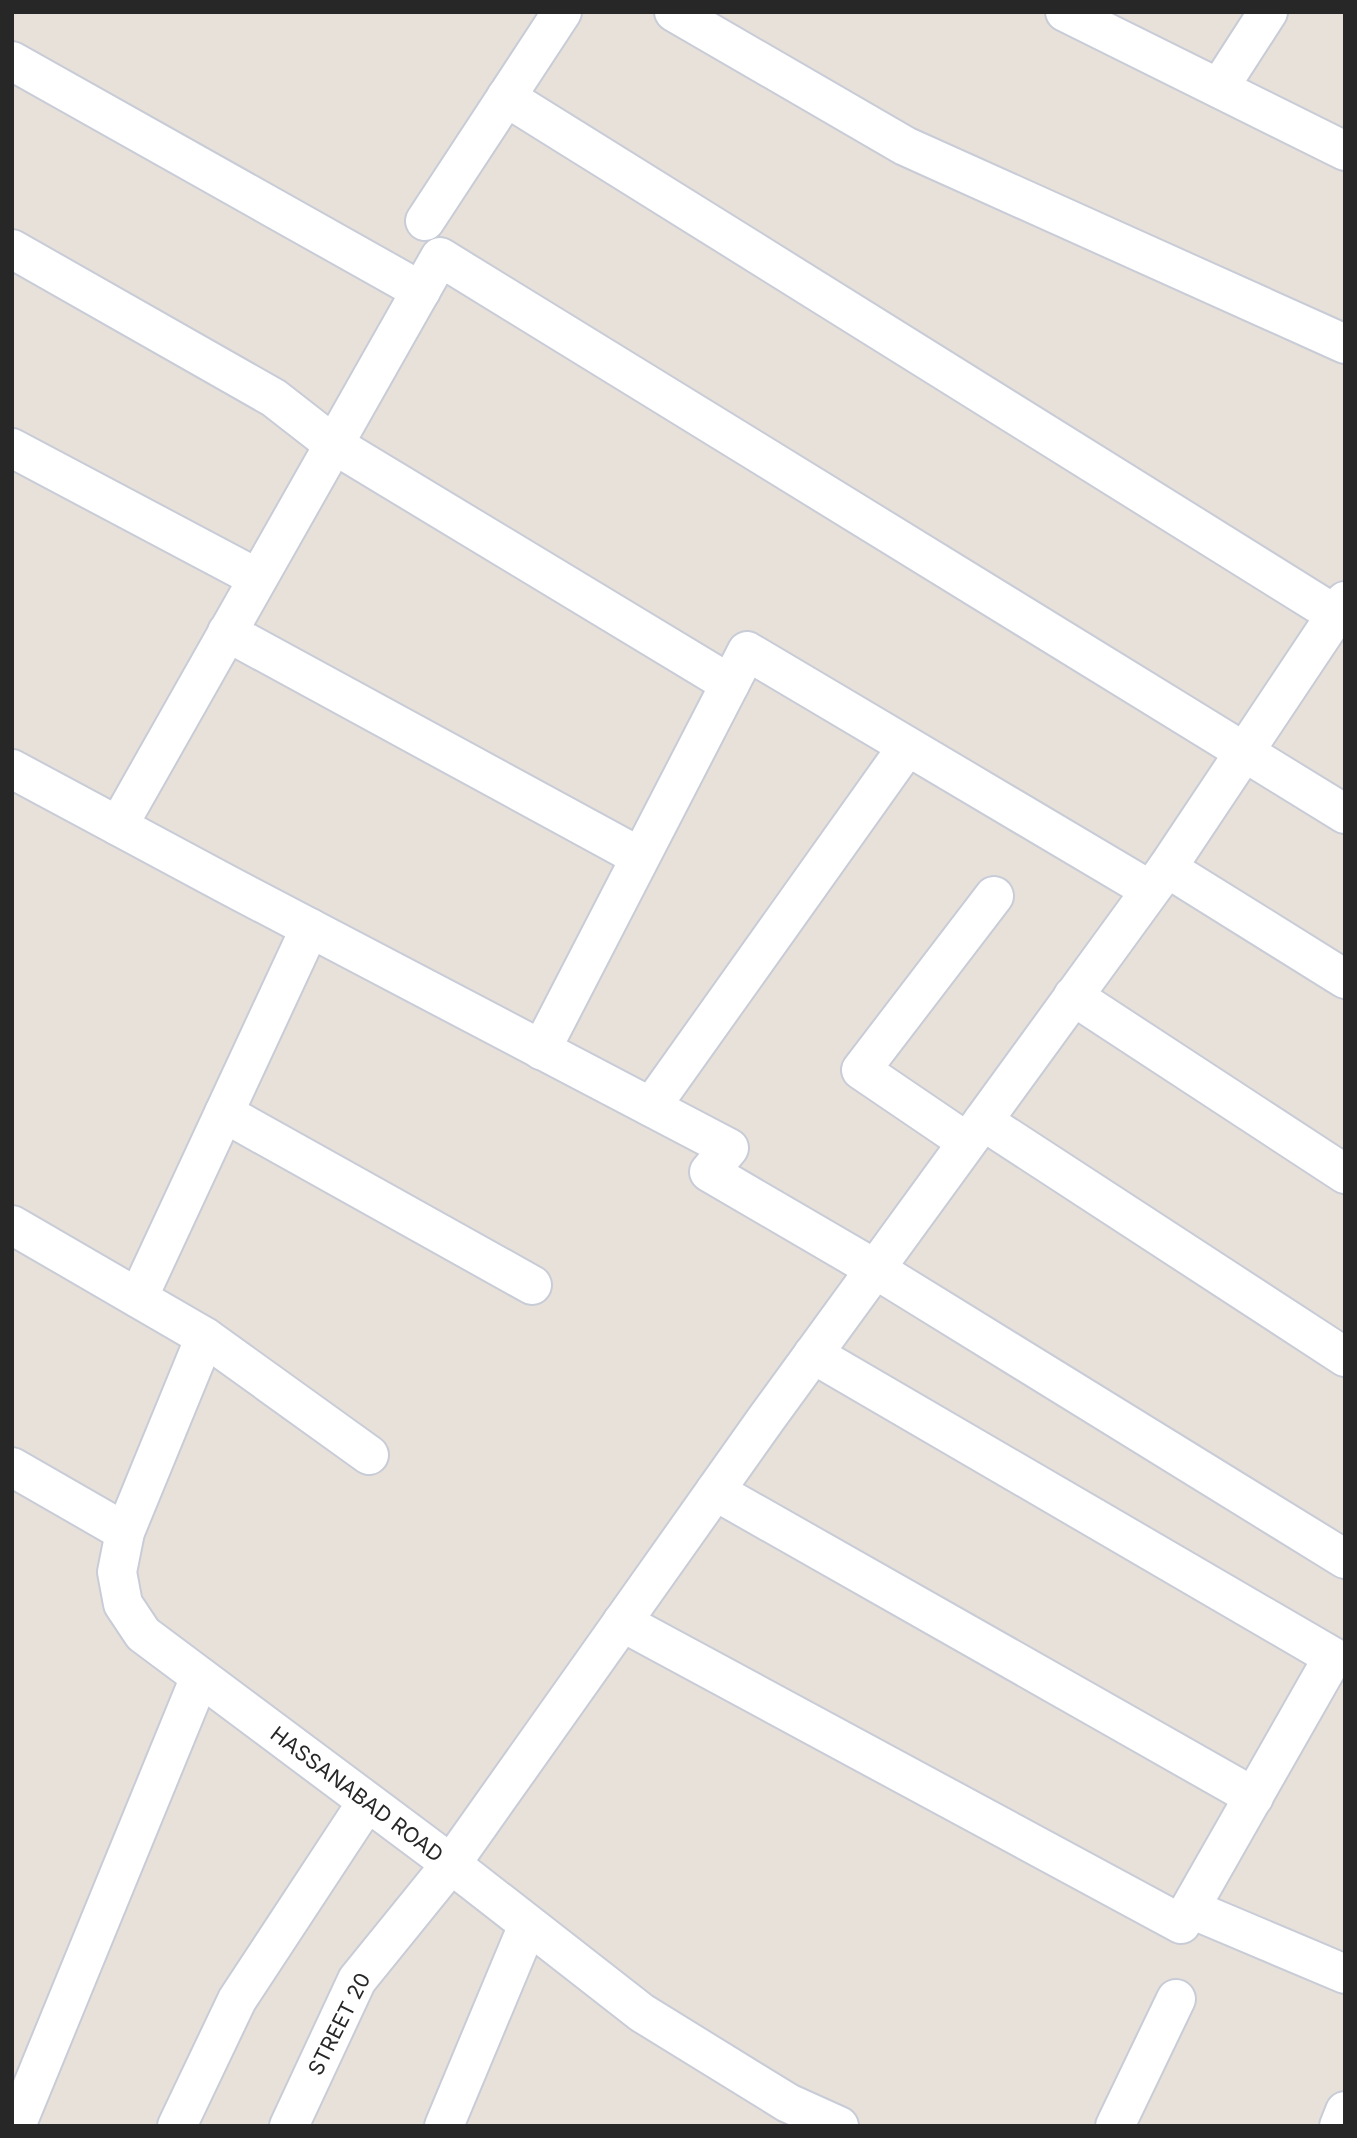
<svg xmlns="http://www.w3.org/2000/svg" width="1357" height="2138" font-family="Inter,sans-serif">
<rect width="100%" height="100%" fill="#e8e1da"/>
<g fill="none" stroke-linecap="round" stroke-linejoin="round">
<g stroke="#c8ccd7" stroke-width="42">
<g id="minor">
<polyline points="674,12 905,146 1345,344"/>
<polyline points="1065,12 1345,151"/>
<polyline points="12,61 421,291"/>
<polyline points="1219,88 1268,12"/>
<polyline points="506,97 1336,615"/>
<polyline points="425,221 562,12"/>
<polyline points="12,249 274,398 333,444 730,684"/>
<polyline points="12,448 257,578"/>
<polyline points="227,632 640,857"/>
<polyline points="12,769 228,885 729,1148 709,1172 875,1269 1345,1559"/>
<polyline points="118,826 440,257 1345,814"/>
<polyline points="1167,868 1345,979"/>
<polyline points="1073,996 1345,1174"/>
<polyline points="541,1050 747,651 1150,890"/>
<polyline points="651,1107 907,747"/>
<polyline points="224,1113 532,1285"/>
<polyline points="983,1121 1345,1357"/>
<polyline points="967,1142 861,1070 994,896"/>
<polyline points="12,1225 205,1337 369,1455"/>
<polyline points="138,1298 310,928"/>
<polyline points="205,1337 125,1532 117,1572 123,1604 143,1634 451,1864 642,2013 788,2103 839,2126"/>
<polyline points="12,1467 125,1532"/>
<polyline points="715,1491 1254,1797"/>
<polyline points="622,1622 1181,1924 1333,1657 813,1354"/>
<polyline points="1191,1909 1345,1974"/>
<polyline points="16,2126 200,1677"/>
<polyline points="177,2126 237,2000 367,1802"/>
<polyline points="289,2126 357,1980 451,1864 766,1419 1167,868 1345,601"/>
<polyline points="444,2126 528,1925"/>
<polyline points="1115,2126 1176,1999"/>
<polyline points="1339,2126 1345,2111"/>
</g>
</g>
<use href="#minor" stroke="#fff" stroke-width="38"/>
</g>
<g text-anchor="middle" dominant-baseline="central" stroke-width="5" stroke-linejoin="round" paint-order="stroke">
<g font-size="21" fill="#272727" stroke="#fff">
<text transform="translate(357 1794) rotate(37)">HASSANABAD ROAD</text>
<text transform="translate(339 2024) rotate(-63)">STREET 20</text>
</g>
</g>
<rect width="1357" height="2138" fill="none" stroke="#272727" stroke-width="28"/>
</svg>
